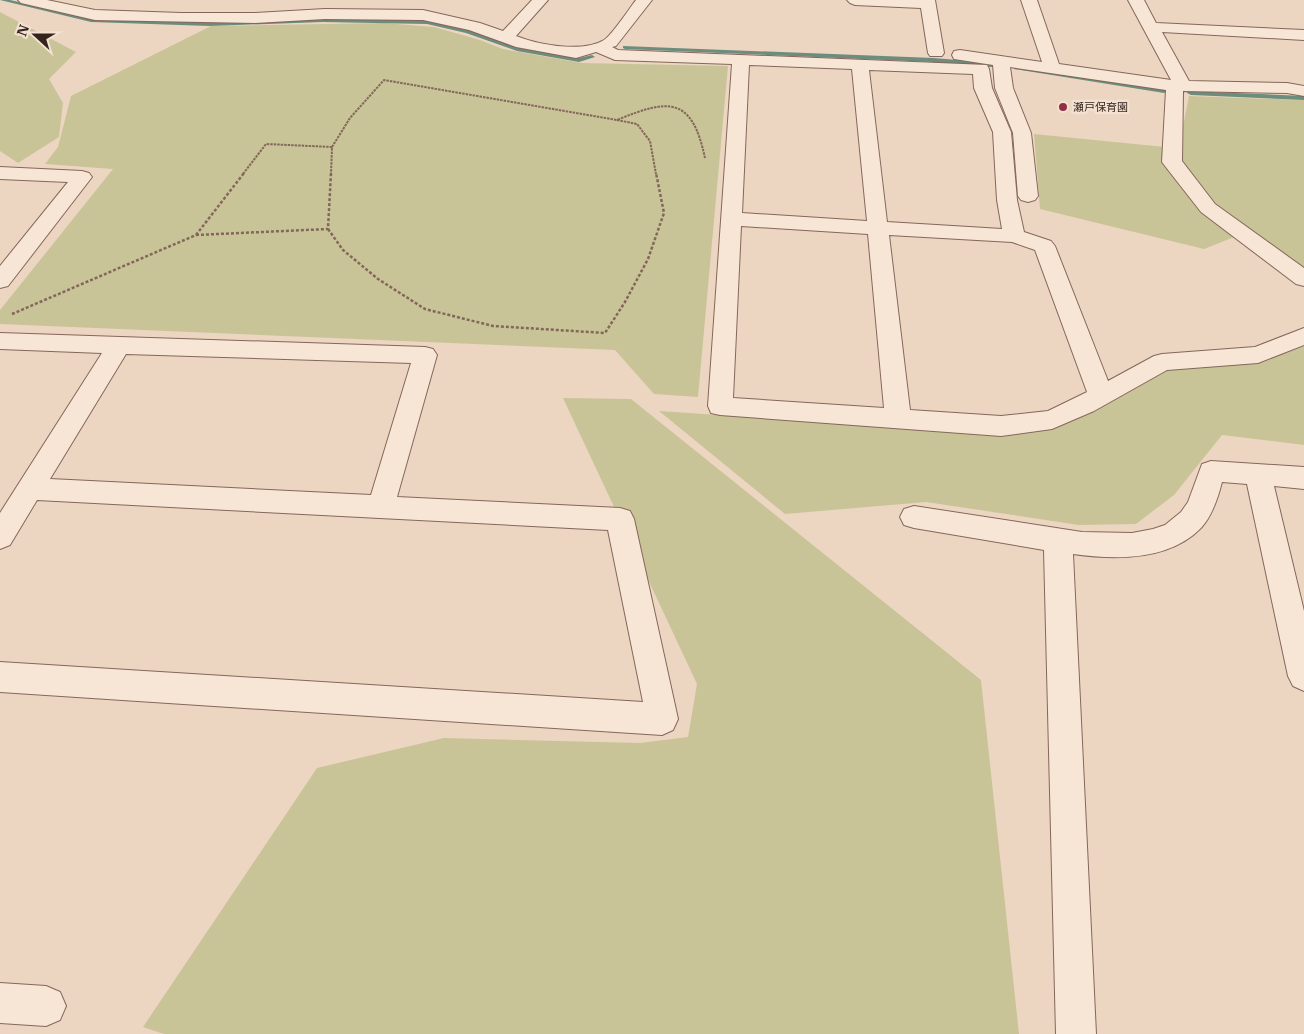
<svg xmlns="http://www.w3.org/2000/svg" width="1304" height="1034" font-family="'IBM Plex Serif','Noto Sans JP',serif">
<rect width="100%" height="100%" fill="#ecd6c2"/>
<g fill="#c9c497">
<polygon points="0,12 76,52 49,79 63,103 59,137 18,163 0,151"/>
<polygon points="384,23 434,27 480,40 503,49 582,63 728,66 698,397 654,394 615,350 0,324 0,310 113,169 45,164 58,147 71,96 211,26"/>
<polygon points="1189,96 1304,100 1304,274 1211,208 1176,162"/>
<polygon points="1034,134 1165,147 1239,235 1204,249 1040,209"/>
<polygon points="1304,344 1304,445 1222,435 1174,495 1136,524 1079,525 926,502 785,514 659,411 1003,434 1058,427 1168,366"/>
<polygon points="563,398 631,399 981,680 1019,1034 164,1034 143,1027 317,768 444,738 640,743 688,737 697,684"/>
</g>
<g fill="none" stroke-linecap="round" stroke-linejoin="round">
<g fill="#6c8c7d" fill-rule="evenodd">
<polygon points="0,0 10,0 91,18 210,22 323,18 427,20 470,30 518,47 579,58 592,55 595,57 579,62 517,51 466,33 427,24 323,22 210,26 91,22"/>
<polygon points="623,46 934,58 992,63 995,65 992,67 934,62 625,49 623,48"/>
<polygon points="1016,66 1164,89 1168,91 1164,93 1014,69 1014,67"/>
<polygon points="1188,91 1304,96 1304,100 1191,95 1187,93"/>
</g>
<g stroke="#84675a" stroke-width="2">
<g id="minor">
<path d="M18 0H47L95 10 181 13H255L325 9 423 10 480 23 503 31 532 0H548L516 36C539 45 582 53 604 40 612 35 629 9 636 0H652L616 46 612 47 618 50 987 65 989 69 992 88 1011 132 1017 200 1024 232 1051 241 1055 246 1108 381 1154 356 1162 354 1255 347 1304 328V345L1258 363 1167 370 1094 411 1052 429 1001 436 720 415 711 413 708 406 732 64 615 60 596 52 576 58 516 47 469 30 423 20 325 19 255 23 95 20 21 3ZM749 65 852 69 867 221 742 213ZM869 70 973 74 974 88 993 132 997 200 1002 229 887 222ZM741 226 868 234 884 408 733 398ZM889 235 1012 242 1035 250 1087 392 1048 411 1001 416 910 410Z"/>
<polygon points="847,0 935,0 944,53 942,56 930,56 928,53 921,8 855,5 850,3"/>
<polygon points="1021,0 1037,0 1059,64 1171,80 1128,0 1144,0 1156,23 1304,30 1304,40 1162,32 1189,81 1287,83 1304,86 1304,96 1287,93 1183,91 1182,161 1215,204 1304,268 1304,286 1296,284 1201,212 1165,166 1162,162 1166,90 1010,67 1013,88 1031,133 1038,196 1035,200 1028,202 1021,200 1018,196 1013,133 995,88 993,65 954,59 952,55 954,51 960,50 1042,62"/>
<polygon points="0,167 82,171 89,173 92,177 8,286 0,288 0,266 68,182 0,179"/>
<path d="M0 333 425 347 433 349 437 355 397 497 620 508 630 511 634 519 678 719 673 730 662 735 0 692V662L643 702 608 530 37 500 10 545 0 549V513L102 353 0 349ZM126 354 411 363 371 495 50 479Z"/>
<path d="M1211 461 1304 467V489L1274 486 1304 611V691L1293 686 1288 676 1247 484 1222 482C1218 498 1212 516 1201 528 1169 561 1115 560 1073 554L1096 1034H1056L1044 550 914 528 904 525 900 517 904 509 914 506 1082 532 1132 533 1153 529 1165 525 1181 512 1188 502 1202 464Z"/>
<polygon points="0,983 46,986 60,992 66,1006 60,1020 46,1026 0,1023"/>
</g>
</g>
<g stroke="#84675a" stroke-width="2" stroke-dasharray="2.5 1" stroke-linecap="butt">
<polyline points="617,120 637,124 650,141 656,174"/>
<path d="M332 147 350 118 384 80 617 120C670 98 692 97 705 158"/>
<polyline points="243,174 266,144 332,147 331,174"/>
</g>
<g stroke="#84675a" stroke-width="2.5" stroke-dasharray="3 2" stroke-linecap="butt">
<polyline points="328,229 343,250 378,279 425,309 493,326 605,333 625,302 648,259 664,213 656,173"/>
<polyline points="196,235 244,173"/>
<polyline points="196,235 328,229 331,173"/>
<polyline points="12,314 196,235"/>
</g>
<use href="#minor" fill="#f7e5d5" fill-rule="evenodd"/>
</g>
<circle fill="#912d44" stroke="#f3e2d1" stroke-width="2" cx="1063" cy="107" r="5"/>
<g text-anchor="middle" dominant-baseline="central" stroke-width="4.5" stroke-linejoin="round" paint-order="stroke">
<g font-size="11" fill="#35241e" stroke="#f3e2d1" text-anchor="start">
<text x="1073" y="107">瀬戸保育園</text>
</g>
</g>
<g transform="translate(35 35) rotate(291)" stroke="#f3e2d1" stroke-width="4" paint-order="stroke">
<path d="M0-4L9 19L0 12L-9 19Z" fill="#35241e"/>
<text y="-8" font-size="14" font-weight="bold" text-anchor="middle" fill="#35241e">N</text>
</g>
</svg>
